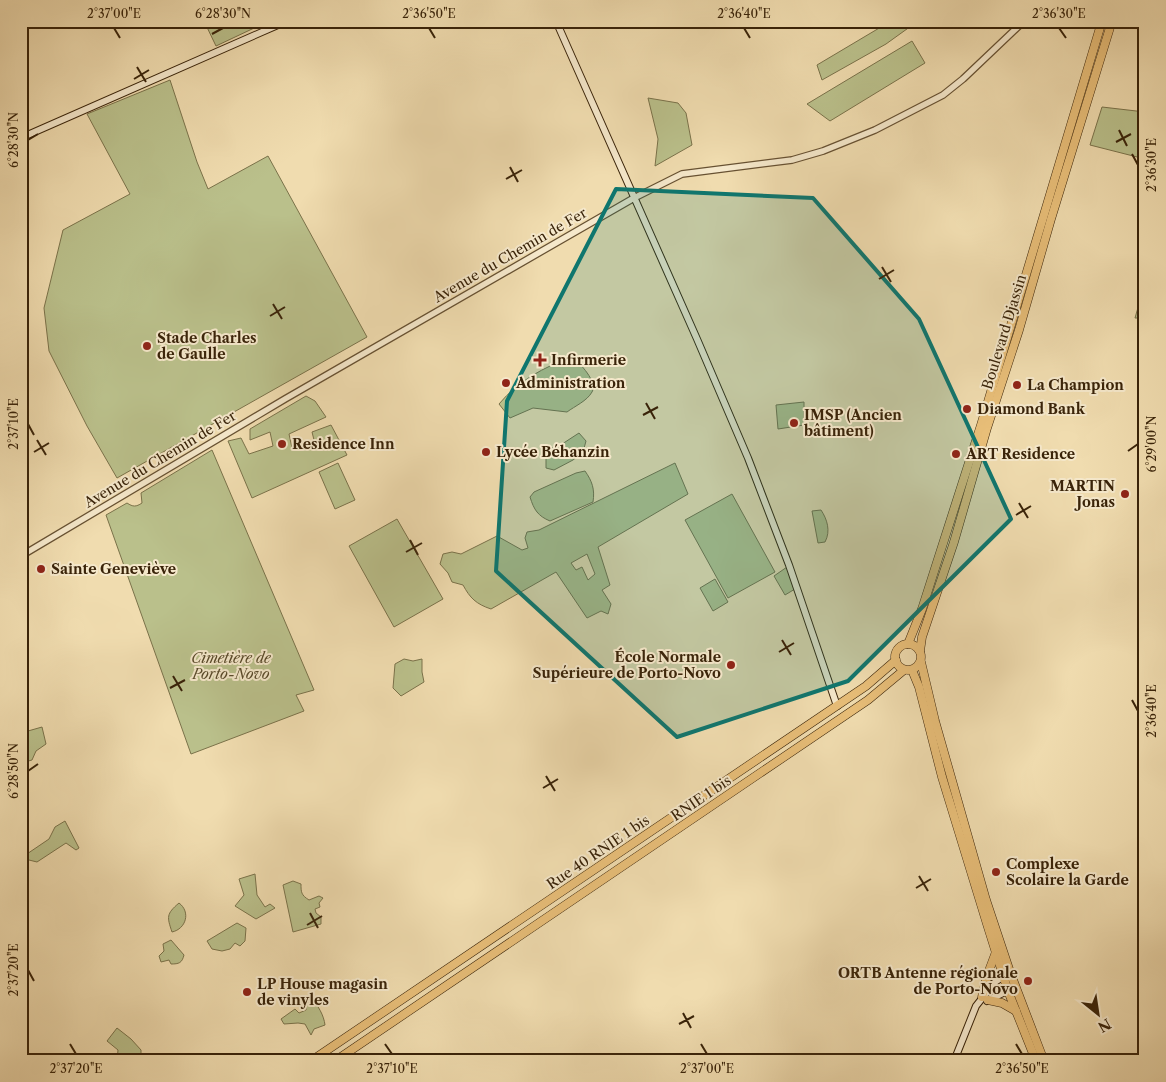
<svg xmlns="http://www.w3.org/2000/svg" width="1166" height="1082" font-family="'Libre Caslon Text',serif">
<rect width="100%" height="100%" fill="#f0dcaf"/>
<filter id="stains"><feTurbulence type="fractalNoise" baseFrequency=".004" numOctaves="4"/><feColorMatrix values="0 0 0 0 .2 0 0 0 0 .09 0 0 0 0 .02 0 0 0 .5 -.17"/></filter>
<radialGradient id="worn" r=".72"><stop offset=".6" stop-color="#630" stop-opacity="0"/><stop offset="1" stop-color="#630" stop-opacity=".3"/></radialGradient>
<g fill="#bac08b" stroke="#7a724a" fill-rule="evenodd">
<polygon points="204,21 269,21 216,46"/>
<polygon points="891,21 918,21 886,44 822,80 817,65"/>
<polygon points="912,41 925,63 830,121 807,104"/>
<polygon points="170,80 197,162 208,189 268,156 367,337 117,478 87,426 49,351 44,308 63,230 130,194 87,114"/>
<polygon points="648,98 678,103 686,113 692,145 655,166 658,139"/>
<polygon points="1102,107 1145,112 1145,159 1090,145"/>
<polygon points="1145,283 1145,318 1135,318"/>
<path d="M572 357C580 363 598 382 592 392 587 401 575 406 567 412L533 408 510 418 499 404C518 381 544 367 572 357Z"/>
<polygon points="306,396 315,401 326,417 289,434 292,448 315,444 312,432 331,425 347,455 252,498 228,441 241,438 249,454 273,446 270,432 250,440 250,429"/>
<polygon points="804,402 804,425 778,429 776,405"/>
<polygon points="579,433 586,441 583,452 573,460 554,470 546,468 546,456 549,449 559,446"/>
<path d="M212 450 314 690 296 695 304 711 191 754 106 515 127 503C133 507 136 507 142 503L141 493Z"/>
<polygon points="338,463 355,500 335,509 319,472"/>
<path d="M675 463 688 494 598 547 610 585 602 590 611 604 608 614 601 611 587 618 556 572 491 609C476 604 470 598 463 585L452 582 448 573 440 564 443 554 452 552 461 554 497 536 522 550 528 548 525 538 527 532 539 530ZM587 554 595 574 588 580 582 567 576 570 571 563Z"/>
<path d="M585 471C592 481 595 489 593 502L550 521C538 516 534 510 530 497L534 492 576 473Z"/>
<polygon points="732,494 775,572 728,598 685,520"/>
<path d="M821 510C827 519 831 531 825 542L818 543 812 511Z"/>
<polygon points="397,519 443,599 394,627 349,546"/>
<polygon points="787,567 795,589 785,595 774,576"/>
<polygon points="715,579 728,602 713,611 700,588"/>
<polygon points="404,659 413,661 422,659 422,672 424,682 401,696 393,688 395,664"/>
<polygon points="42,727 46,744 36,751 32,760 21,763 21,733"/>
<polygon points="65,821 79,848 76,850 66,843 37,862 21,858 49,839 55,827"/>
<polygon points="255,874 257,895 265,907 270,904 275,908 256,919 235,906 244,895 239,879"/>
<path d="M293 881 301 884C301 892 301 895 309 900L319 896 323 898 319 903 320 907 315 909 316 913 321 917V924L293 932 283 885Z"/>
<path d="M179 903C191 912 186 929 172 932 167 917 166 914 179 903Z"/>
<polygon points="237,923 246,928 245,941 240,946 235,943 230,949 222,951 212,949 207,941"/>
<path d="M171 940 184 955C182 963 179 964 171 964L169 960 161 962 159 956 164 951 163 944Z"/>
<path d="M307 998H310C318 1004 324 1016 325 1025L314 1029 311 1035 305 1024 298 1023 284 1024 281 1019 295 1009 299 1013 306 1010Z"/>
<polygon points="117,1028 131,1039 141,1050 141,1061 117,1061 118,1050 107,1041"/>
</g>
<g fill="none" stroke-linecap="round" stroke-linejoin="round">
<g stroke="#675132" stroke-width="8">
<polyline id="tertiary" points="21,556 285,399 634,198 682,174 792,160 823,151 875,130 943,95 963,79 1024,21"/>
</g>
<g stroke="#392309" stroke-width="8">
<g id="secondary">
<polyline points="556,21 697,339 748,458 789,565 837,706"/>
<polyline points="21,103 23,137 21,145"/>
<polyline points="23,137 287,21"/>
<polyline points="987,1001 1011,989"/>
<polyline points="954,1061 976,1006 995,982 1007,974"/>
</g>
</g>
<g stroke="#392309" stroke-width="9">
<g id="primary">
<polyline points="311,1061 866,686 896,660"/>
<polyline points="335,1061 868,700 904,670"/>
</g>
</g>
<g stroke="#392309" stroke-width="9">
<g id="trunk">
<polyline points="908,644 922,609 981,425 1102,21"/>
<circle cx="908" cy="657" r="13"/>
<polyline points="920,651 922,637 954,542 987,428 1019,330 1051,219 1112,21"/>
<polyline points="921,662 935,721 986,900 1010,972 1044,1061"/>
<polyline points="912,670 919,687 942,777 987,924 1008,991 1036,1061"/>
<polyline points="982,997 987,976 996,952"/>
<polyline points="988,1000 1002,1003 1016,1011"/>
</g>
</g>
<use href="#tertiary" stroke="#f5e8cb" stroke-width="5.5"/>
<use href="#secondary" stroke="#f5e8cb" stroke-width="6"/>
<use href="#primary" stroke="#e8be78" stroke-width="8"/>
<use href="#trunk" stroke="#e8be78" stroke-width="8"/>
</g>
<path fill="#0f766e" fill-opacity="0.2" stroke="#0f766e" stroke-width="4" stroke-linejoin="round" d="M616 189 813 198 919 319 1011 519 848 681 677 737 496 571 507 401Z"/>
<path fill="none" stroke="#392309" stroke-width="2" d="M114 28 120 38M429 28 435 38M744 28 750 38M1059 28 1066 38M212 34 223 28M137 67 146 82M134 79 149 70M1119 130 1127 146M28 140 38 134M1116 142 1131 134M1132 154 1138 165M510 167 518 182M506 179 522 170M882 267 891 282M879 279 894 270M273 304 282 319M270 316 285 307M646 403 655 419M643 415 658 407M28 424 34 435M37 440 46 455M1128 451 1138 444M34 452 49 443M1019 503 1028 518M1016 515 1031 506M410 540 418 555M406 552 422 543M782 640 791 655M779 652 794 643M173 676 182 691M170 688 185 680M1132 700 1138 711M28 771 38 764M546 776 555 791M543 788 558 779M919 876 928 891M916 888 931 879M310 913 318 928M307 925 322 916M28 970 34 981M683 1013 691 1028M679 1024 694 1016M70 1044 76 1054M385 1044 392 1054M701 1044 707 1054M1016 1044 1022 1054"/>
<g fill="#8f2418" stroke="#f5e8cb" stroke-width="2">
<circle cx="147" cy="346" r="5"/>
<path d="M537.5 352.5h5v5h5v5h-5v5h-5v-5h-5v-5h5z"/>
<circle cx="506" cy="383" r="5"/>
<circle cx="1017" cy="385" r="5"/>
<circle cx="967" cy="409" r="5"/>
<circle cx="794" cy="423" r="5"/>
<circle cx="282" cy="444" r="5"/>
<circle cx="486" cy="452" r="5"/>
<circle cx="956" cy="454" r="5"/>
<circle cx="1125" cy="494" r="5"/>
<circle cx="41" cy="569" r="5"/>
<circle cx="731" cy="665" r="5"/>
<circle cx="996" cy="872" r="5"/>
<circle cx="1028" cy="981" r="5"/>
<circle cx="247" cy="992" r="5"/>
</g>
<g text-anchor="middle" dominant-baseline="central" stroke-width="4" stroke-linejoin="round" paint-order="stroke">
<g font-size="14" fill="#392309" stroke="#f5e8cb">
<text transform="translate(510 255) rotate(-30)">Avenue du Chemin de Fer</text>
<text transform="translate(1004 332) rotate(-73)">Boulevard Djassin</text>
<text transform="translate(160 459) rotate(-31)">Avenue du Chemin de Fer</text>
<text transform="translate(701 798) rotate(-34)">RNIE 1 bis</text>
<text transform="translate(598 852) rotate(-34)">Rue 40 RNIE 1 bis</text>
</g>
<g font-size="14" font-weight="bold" fill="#392309" stroke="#f5e8cb" text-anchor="start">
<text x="157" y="338">Stade Charles<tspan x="157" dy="16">de Gaulle</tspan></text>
<text x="551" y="360">Infirmerie</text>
<text x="516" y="383">Administration</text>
<text x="1027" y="385">La Champion</text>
<text x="977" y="409">Diamond Bank</text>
<text x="804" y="415">IMSP (Ancien<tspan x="804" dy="16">bâtiment)</tspan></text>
<text x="292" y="444">Residence Inn</text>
<text x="496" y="452">Lycée Béhanzin</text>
<text x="966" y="454">ART Residence</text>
<text x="1115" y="486" text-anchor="end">MARTIN<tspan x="1115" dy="16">Jonas</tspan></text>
<text x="51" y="569">Sainte Geneviève</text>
<text x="721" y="657" text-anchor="end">École Normale<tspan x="721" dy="16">Supérieure de Porto-Novo</tspan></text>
<text x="1006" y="864">Complexe<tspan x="1006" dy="16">Scolaire la Garde</tspan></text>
<text x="1018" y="973" text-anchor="end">ORTB Antenne régionale<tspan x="1018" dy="16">de Porto-Novo</tspan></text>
<text x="257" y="984">LP House magasin<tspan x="257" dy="16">de vinyles</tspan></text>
</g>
<g font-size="14" font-style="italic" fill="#594a2a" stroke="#f5e8cb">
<text x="231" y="658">Cimetière de<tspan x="231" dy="16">Porto-Novo</tspan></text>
</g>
</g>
<rect width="1166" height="1082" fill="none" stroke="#f0dcaf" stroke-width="55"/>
<g transform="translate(1098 1014) rotate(150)" stroke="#f5e8cb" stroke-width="4" paint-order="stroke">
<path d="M0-4L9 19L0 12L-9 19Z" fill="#392309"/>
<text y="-8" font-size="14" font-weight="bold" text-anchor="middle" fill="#392309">N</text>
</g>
<rect x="28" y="28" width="1110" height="1026" fill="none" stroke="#392309" stroke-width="2"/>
<g font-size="12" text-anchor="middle" fill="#392309">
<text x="114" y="18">2°37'00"E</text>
<text x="223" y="18">6°28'30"N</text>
<text x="429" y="18">2°36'50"E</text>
<text x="744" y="18">2°36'40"E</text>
<text x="1059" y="18">2°36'30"E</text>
<text transform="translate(14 140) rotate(-90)" y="4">6°28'30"N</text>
<text transform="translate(1152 165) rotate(-90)" y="4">2°36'30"E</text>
<text transform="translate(14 424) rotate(-90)" y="4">2°37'10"E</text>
<text transform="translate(1152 444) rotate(-90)" y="4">6°29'00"N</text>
<text transform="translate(1152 711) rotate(-90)" y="4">2°36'40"E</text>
<text transform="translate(14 771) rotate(-90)" y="4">6°28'50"N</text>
<text transform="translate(14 970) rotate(-90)" y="4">2°37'20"E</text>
<text x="76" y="1073">2°37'20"E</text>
<text x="392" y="1073">2°37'10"E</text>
<text x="707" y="1073">2°37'00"E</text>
<text x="1022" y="1073">2°36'50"E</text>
</g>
<rect width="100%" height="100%" filter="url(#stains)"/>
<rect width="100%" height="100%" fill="url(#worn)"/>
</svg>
